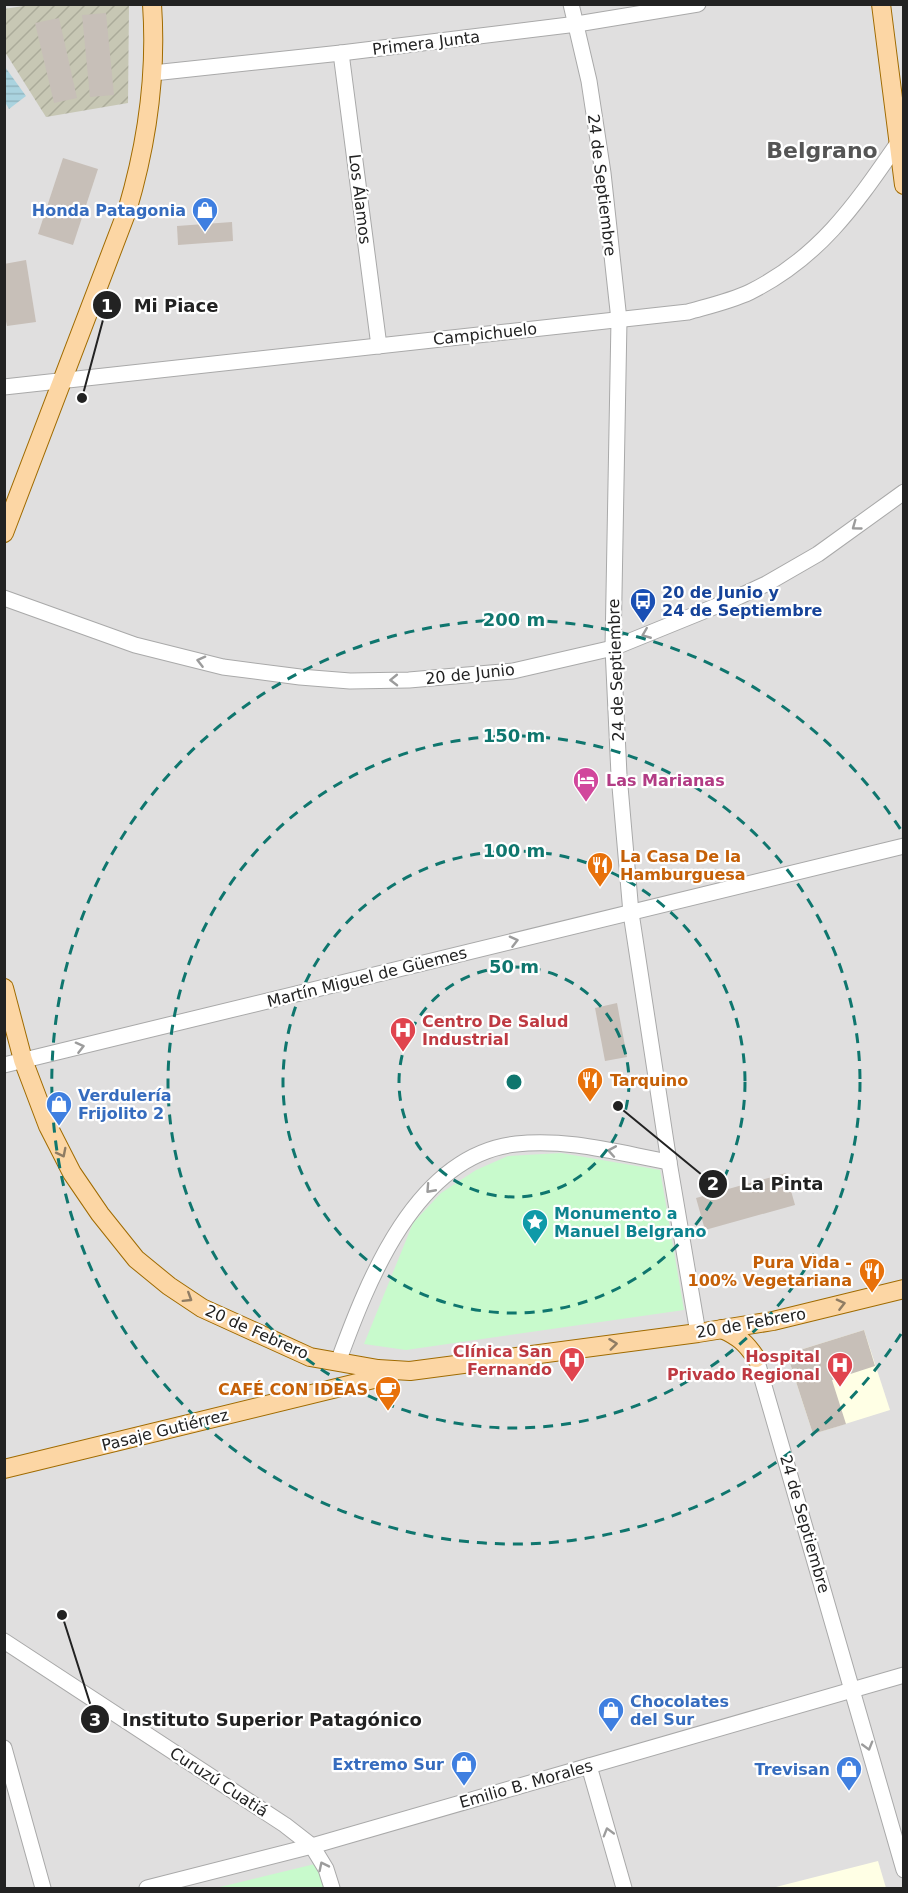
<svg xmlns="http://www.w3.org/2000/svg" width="908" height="1893" font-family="'DejaVu Sans',sans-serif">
<defs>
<pattern id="construction-furrows" width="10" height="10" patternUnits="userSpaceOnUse" patternTransform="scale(1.5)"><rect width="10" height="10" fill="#c7c7b4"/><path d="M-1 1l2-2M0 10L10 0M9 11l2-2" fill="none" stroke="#abab9a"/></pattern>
<pattern id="water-rules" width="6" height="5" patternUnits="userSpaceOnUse" patternTransform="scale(1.5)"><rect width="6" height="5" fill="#aad3df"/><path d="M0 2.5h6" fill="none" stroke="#92b5bf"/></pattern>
</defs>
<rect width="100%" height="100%" fill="#f2efe9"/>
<rect fill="#e0dfdf" x="5" y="5" width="898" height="1883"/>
<g fill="#ffffe5">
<polygon points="864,1330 890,1410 813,1434 787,1354"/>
<polygon points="878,1861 886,1888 772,1888"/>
</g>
<polygon fill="url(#construction-furrows)" points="36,4 129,5 128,103 46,117 5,52 4,9"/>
<g fill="#c8facc">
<polygon points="561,1153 660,1170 684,1310 406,1350 364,1344 413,1223 441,1193 476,1170 508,1156"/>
<polygon points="323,1862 331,1888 216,1888"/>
</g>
<polygon fill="url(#water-rules)" points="5,67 26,96 9,109 5,102"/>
<g fill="#c7bfb8">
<polygon points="106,13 114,95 90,97 82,15"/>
<polygon points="59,18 77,98 54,103 35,23"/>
<polygon points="63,158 98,169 73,245 38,234"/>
<polygon points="232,222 233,241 178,245 177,226"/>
<polygon points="26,260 36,322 7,326 4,312 4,264"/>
<polygon points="617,1003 627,1057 605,1061 595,1008"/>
<polygon points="786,1173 795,1205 705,1230 696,1198"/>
<polygon points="864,1330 875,1366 832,1380 846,1424 813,1434 787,1354"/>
</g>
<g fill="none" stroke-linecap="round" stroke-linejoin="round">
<g stroke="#a9a9a9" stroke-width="17">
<g id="minor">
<polyline points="571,4 589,81 603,173 619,320 613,648 619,775 631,913 669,1162 698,1333"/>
<polyline points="341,53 379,346"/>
<polyline points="153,73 341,53 577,24 698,4"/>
<path d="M4 387 688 312C709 306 731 301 750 292 820 257 855 205 898 143"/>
<polyline points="4,598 135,645 223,667 300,677 350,681 409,680 513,671 613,648 736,598 766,584 818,554 904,492"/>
<polyline points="4,1065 904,846"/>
<polyline points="756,1358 904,1870"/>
<path d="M338 1362C368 1280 416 1155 516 1144 567 1138 619 1153 669 1162"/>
<polyline points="4,1641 285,1825 312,1846 326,1869 332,1888"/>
<polyline points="4,1748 43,1888"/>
<polyline points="589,1766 624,1888"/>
<polyline points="147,1888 312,1846 904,1675"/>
</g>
</g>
<g stroke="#a06b00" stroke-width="20">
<g id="major">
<polyline points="881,4 904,185"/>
<path d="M4 533 127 211C147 144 157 75 152 4"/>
<polyline points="4,988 23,1060 48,1126 72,1173 100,1214 136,1259 169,1286 202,1308 310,1357 378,1369 410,1371 698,1333 773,1321 904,1289"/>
<path d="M722 1329C738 1336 746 1343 756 1358"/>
<polyline points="4,1469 390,1375"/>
</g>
</g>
<use href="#minor" stroke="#fff" stroke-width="15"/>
<use href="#major" stroke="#fcd6a4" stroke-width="18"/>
</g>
<defs><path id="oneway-chevron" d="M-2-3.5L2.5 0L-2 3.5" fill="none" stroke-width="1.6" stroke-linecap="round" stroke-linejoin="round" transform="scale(1.5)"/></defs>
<g stroke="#9c9c9c">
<use href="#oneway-chevron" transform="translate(856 526) rotate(144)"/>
<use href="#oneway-chevron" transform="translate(646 634) rotate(158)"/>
<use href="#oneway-chevron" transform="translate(201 661) rotate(-166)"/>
<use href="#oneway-chevron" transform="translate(394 680) rotate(179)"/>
<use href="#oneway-chevron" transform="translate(514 941) rotate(-14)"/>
<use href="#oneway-chevron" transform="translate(80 1047) rotate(-14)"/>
<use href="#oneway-chevron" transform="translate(612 1151) rotate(-170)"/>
<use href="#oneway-chevron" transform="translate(430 1189) rotate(132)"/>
<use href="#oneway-chevron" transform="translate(868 1746) rotate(74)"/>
<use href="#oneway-chevron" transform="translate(608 1832) rotate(-106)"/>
<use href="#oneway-chevron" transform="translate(323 1866) rotate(-116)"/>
</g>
<g stroke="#8f7c63">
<use href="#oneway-chevron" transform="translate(62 1153) rotate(63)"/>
<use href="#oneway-chevron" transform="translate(188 1298) rotate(32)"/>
<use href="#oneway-chevron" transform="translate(841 1304) rotate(-14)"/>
<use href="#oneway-chevron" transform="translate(613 1344) rotate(-7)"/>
</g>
<g fill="none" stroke="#0f766e" stroke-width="3" stroke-dasharray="10 8">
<circle cx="514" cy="1082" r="115"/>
<circle cx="514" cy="1082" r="231"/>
<circle cx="514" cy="1082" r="346"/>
<path d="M901 1334A462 462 0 1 1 901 830"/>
</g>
<defs>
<g id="shop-pin" transform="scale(1.35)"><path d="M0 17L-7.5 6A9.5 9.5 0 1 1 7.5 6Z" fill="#3f7fe0" stroke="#fff"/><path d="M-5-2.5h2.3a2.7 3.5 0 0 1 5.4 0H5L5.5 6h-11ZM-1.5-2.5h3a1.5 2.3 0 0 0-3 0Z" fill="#fff"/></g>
<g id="bus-pin" transform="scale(1.35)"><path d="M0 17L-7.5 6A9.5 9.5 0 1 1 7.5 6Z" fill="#1a4fb4" stroke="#fff"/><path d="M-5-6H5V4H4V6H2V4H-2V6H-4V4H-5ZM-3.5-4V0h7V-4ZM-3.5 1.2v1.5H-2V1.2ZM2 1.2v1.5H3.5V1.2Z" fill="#fff"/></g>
<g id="hotel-pin" transform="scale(1.35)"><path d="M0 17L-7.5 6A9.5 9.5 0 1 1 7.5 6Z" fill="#d1479c" stroke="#fff"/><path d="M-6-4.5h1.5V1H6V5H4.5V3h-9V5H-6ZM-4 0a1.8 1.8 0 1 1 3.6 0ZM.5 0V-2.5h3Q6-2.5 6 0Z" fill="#fff"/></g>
<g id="restaurant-pin" transform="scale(1.35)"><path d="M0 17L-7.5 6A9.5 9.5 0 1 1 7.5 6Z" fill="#e8710a" stroke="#fff"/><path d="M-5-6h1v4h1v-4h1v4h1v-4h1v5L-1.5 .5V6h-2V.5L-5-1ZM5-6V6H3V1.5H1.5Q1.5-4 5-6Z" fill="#fff"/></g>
<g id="hospital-pin" transform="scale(1.35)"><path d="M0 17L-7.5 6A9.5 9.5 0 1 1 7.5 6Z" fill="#e0444e" stroke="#fff"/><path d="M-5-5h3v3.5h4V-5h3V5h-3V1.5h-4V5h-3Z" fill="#fff"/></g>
<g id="sight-pin" transform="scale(1.35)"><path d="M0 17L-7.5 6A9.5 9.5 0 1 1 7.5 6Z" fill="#0f9aa8" stroke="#fff"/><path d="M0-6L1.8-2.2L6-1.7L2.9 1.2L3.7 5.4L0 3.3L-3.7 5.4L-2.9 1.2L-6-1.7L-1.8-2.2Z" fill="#fff"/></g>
<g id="cafe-pin" transform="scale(1.35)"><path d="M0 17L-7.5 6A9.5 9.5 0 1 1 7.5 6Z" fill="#e8710a" stroke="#fff"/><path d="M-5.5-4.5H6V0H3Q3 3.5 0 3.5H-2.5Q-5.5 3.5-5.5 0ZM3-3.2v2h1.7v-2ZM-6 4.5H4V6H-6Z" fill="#fff"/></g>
</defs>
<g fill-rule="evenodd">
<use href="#shop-pin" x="205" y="210"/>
<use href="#bus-pin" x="643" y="601"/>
<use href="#hotel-pin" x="586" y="780"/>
<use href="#restaurant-pin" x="600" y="865"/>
<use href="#hospital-pin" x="403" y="1030"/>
<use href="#restaurant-pin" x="590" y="1080"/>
<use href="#shop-pin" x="59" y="1104"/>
<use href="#sight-pin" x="535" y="1222"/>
<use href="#restaurant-pin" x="872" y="1271"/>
<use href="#hospital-pin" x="572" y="1360"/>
<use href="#hospital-pin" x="840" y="1365"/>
<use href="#cafe-pin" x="388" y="1389"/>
<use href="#shop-pin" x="611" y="1710"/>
<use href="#shop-pin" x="464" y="1764"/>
<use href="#shop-pin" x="849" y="1769"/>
</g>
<g text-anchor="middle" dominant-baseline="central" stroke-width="4.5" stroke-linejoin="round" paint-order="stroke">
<g font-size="16" fill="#222" stroke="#fff">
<text transform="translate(426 43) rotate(-7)">Primera Junta</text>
<text transform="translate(602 185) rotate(83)">24 de Septiembre</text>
<text transform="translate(360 199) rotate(83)">Los Álamos</text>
<text transform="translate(485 334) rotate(-6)">Campichuelo</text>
<text transform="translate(616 670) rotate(-92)">24 de Septiembre</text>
<text transform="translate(470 674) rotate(-6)">20 de Junio</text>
<text transform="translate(367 977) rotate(-14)">Martín Miguel de Güemes</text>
<text transform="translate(751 1323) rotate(-10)">20 de Febrero</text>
<text transform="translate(257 1332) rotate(24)">20 de Febrero</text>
<text transform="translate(165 1430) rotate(-14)">Pasaje Gutiérrez</text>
<text transform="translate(805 1524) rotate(74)">24 de Septiembre</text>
<text transform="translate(219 1782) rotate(33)">Curuzú Cuatiá</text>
<text transform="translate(526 1784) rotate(-16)">Emilio B. Morales</text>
</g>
<g font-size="16" font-weight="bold" fill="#366cbe" stroke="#fff" text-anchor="end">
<text x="186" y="210">Honda Patagonia</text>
<text x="78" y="1095" text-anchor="start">Verdulería<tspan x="78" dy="18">Frijolito 2</tspan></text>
<text x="630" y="1701" text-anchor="start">Chocolates<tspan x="630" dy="18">del Sur</tspan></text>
<text x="444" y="1764">Extremo Sur</text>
<text x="830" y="1769">Trevisan</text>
</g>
<g font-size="16" font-weight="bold" fill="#164399" stroke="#fff" text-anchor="start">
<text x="662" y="592">20 de Junio y<tspan x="662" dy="18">24 de Septiembre</tspan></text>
</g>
<g font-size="16" font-weight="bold" fill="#b23c85" stroke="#fff" text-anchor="start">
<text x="606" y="780">Las Marianas</text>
</g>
<g font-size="16" font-weight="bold" fill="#c56008" stroke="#fff" text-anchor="start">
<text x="620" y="856">La Casa De la<tspan x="620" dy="18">Hamburguesa</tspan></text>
<text x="610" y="1080">Tarquino</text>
<text x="852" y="1262" text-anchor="end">Pura Vida -<tspan x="852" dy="18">100% Vegetariana</tspan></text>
<text x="368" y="1389" text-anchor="end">CAFÉ CON IDEAS</text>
</g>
<g font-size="16" font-weight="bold" fill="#be3a42" stroke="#fff" text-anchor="end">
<text x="422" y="1021" text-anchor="start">Centro De Salud<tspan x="422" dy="18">Industrial</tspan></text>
<text x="552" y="1351">Clínica San<tspan x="552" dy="18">Fernando</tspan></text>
<text x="820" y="1356">Hospital<tspan x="820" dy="18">Privado Regional</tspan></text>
</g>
<g font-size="16" font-weight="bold" fill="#0d838f" stroke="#fff" text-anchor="start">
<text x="554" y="1213">Monumento a<tspan x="554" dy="18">Manuel Belgrano</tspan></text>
</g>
<g font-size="22" font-weight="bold" fill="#555" stroke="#fff">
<text x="822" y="150">Belgrano</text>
</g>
</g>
<circle cx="514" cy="1082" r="9" fill="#0f766e" stroke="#fff" stroke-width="3"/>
<g font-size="18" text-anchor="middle" font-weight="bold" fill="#0f766e" stroke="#fff" stroke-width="4.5" stroke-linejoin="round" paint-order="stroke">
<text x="514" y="626">200 m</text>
<text x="514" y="742">150 m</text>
<text x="514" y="857">100 m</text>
<text x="514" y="973">50 m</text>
</g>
<path fill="none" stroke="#222" stroke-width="2" d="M82 398L107 305M618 1106L713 1184M62 1615L95 1719"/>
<g fill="#222" stroke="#fff" stroke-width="2">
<circle cx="82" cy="398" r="6"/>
<circle cx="618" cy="1106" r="6"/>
<circle cx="62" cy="1615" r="6"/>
<circle cx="107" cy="305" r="15"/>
<circle cx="713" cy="1184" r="15"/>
<circle cx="95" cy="1719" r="15"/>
</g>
<g font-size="18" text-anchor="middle" font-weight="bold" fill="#fff">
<text x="107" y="312">1</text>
<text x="713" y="1190">2</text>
<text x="95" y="1726">3</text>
</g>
<g font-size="18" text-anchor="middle" font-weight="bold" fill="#222" stroke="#fff" stroke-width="4.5" stroke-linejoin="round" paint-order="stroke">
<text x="176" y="312">Mi Piace</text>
<text x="782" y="1190">La Pinta</text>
<text x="272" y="1726">Instituto Superior Patagónico</text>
</g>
<rect width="908" height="1893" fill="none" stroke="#222222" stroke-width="12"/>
</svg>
